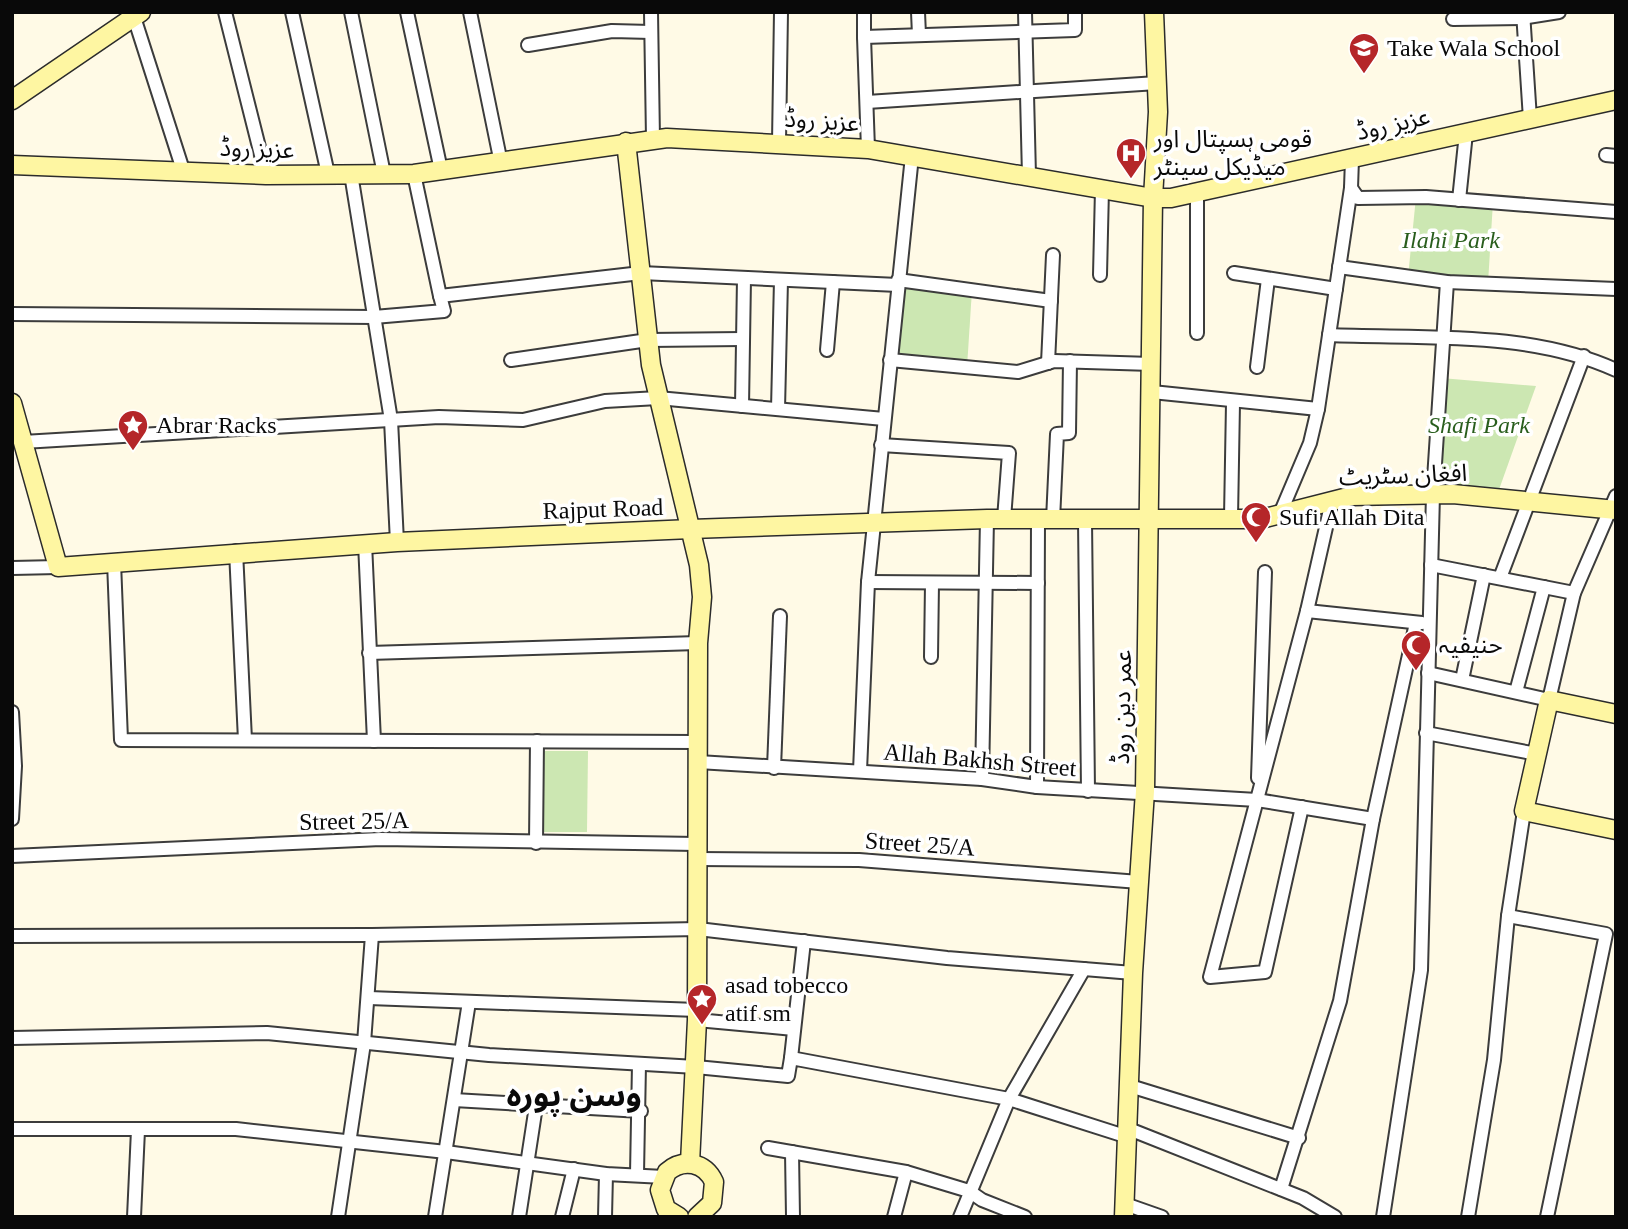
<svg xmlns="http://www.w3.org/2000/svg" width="1628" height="1229" font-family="'Times New Roman','Noto Sans Arabic',serif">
<rect width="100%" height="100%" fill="#fffae6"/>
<g fill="#cce7b2">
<polygon points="1416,197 1493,202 1488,283 1408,277"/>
<polygon points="898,280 972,290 967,367 890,360"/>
<polygon points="1441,378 1536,386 1496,498 1433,494"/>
<polygon points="543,751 588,751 587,832 543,832"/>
</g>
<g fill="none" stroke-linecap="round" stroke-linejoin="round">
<g stroke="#3c3c3c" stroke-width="16">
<g id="street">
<polyline points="225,12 266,175"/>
<polyline points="292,12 328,174"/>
<polyline points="351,12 384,174"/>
<polyline points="407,12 441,170"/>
<polyline points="470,12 501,163"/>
<polyline points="651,12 653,139"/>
<polyline points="864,12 864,37 1075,30 1075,12"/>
<polyline points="918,12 919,35"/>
<polyline points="1025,12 1029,176"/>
<polyline points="1523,12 1530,119"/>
<polyline points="134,17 183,170"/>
<polyline points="1453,19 1522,18 1559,12"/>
<polyline points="864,37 868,149"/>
<polyline points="528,45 612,31 651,32"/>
<polyline points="867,102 1157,83"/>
<polyline points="779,142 781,12"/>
<polyline points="1606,155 1616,156"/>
<polyline points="351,174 391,420 397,542"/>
<polyline points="414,174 440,296"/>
<polyline points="1351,188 1358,198 1426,197 1616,212"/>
<polyline points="1459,200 1466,133"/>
<polyline points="1339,267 1447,282 1616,289"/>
<polyline points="1234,273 1336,289"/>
<polyline points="1100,275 1102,189"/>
<polyline points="898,280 1051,301"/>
<polyline points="12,314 374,317 444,311 440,296 641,273 898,285"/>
<polyline points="1197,333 1197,194"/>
<path d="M1329 335C1423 339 1529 330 1616 370"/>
<polyline points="827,350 833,282"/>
<polyline points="511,360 648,340 743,339"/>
<polyline points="890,360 1018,372 1054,361 1152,364"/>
<polyline points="1048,363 1053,255"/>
<polyline points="1257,367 1268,279"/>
<polyline points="1152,392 1318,409"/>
<polyline points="742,406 744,278"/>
<polyline points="778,409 781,280"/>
<polyline points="23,442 439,417 523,420 605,401 658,398 884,419"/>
<polyline points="881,445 1009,453 1004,519"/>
<polyline points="1280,514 1310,443 1318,409 1351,188 1352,159"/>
<polyline points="1231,518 1233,403"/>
<polyline points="1053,520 1057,434 1069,433 1070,361"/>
<polyline points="1085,520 1088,791"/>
<polyline points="365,543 374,741"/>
<polyline points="236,551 245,740"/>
<polyline points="114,562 121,740 698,742"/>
<polyline points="1431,565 1574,593"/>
<polyline points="12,568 58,567"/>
<polyline points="1500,578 1584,356"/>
<polyline points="868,582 1038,583"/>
<polyline points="1307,611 1422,623"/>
<polyline points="369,653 698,643"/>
<polyline points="931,657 932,583"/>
<polyline points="1428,673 1549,700 1574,593 1616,496"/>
<polyline points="1462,680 1484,575"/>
<polyline points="1516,692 1544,587"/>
<polyline points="12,712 15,766 12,819"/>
<polyline points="1426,733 1537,754"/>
<polyline points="698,762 982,779 1037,787 1257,800 1373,819"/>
<polyline points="774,768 780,616"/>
<polyline points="860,771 868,582 912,156"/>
<polyline points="1258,778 1265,572"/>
<polyline points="982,779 987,519"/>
<polyline points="1037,787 1038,520"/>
<polyline points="1302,807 1265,972 1210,977 1307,611 1332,501"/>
<polyline points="536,843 537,741"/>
<polyline points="12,856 381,839 697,844"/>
<polyline points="697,859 859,860 1139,882"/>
<polyline points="1508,916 1606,934 1547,1217"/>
<polyline points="12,936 372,935 698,929 947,958 1133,973"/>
<polyline points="369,998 697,1010"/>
<polyline points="697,1020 794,1029"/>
<polyline points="12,1038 267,1033 489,1055 696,1067 788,1076 791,1058 1009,1099 1128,1137"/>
<polyline points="791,1058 804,941"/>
<polyline points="1130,1086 1299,1138"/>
<polyline points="454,1100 641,1111"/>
<polyline points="12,1129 236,1129 446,1152 606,1174 664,1177"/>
<polyline points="1129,1129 1303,1198 1335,1217"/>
<polyline points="768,1148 906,1172 969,1191 982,1200 1025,1217"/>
<polyline points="792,1152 793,1217"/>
<polyline points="637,1174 639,1064"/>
<polyline points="1281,1189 1340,1001 1373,819 1416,623"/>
<polyline points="1125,1204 1162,1217"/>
<polyline points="134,1217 138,1130"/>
<polyline points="338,1217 364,1043 372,935"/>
<polyline points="435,1217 469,1002"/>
<polyline points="519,1217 536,1106"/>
<polyline points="562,1217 574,1169"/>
<polyline points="605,1217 606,1174"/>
<polyline points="894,1217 906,1172"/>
<polyline points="960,1217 1009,1099 1084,969"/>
<polyline points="1383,1217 1421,970 1433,494 1447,282"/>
<polyline points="1468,1217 1494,1060 1508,916 1524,811"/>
</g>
</g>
<g stroke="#2b2b2b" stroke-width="21">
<g id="secondary">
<polyline points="12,100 141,12"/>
<polyline points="626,142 651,365 699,565 702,597 698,643 697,1020 690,1163"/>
<polyline points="12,165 266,175 414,174 667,138 868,149 1153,198 1171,198 1616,100"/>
<polyline points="12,403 58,567 397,542 691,529 987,519 1261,519 1352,496 1453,494 1616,510"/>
<polyline points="1616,714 1549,700 1524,811 1616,830"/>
<path d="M679 1217 666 1209 660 1190 667 1172C683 1158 705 1162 714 1182L712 1203 697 1217"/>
<polyline points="1124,1217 1133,973 1145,791 1153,198 1158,112 1154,12"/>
</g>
</g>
<use href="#street" stroke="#fff" stroke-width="12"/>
<use href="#secondary" stroke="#fef6a2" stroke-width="18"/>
</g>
<defs>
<g id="school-pin" transform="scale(1.575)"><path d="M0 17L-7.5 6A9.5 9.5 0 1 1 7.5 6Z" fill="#b52629" stroke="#fff"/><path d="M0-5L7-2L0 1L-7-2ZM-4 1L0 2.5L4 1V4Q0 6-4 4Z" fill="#fff"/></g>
<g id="hospital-pin" transform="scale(1.575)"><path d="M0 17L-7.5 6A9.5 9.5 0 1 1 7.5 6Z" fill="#b52629" stroke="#fff"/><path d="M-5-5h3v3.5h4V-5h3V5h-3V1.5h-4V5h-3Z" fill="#fff"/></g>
<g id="sight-pin" transform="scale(1.575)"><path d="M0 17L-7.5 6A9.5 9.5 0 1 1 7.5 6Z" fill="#b52629" stroke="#fff"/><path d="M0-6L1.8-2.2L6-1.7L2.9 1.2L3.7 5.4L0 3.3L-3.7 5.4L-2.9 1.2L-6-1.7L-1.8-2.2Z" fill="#fff"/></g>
<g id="mosque-pin" transform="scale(1.575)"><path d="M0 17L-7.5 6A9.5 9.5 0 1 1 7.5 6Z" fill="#b52629" stroke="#fff"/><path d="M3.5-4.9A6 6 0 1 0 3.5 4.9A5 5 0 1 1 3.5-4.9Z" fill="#fff"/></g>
</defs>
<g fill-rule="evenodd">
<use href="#school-pin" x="1364" y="48"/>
<use href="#hospital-pin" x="1131" y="153"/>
<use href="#sight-pin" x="133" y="425"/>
<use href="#mosque-pin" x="1256" y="517"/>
<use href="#mosque-pin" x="1416" y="645"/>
<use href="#sight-pin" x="702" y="999"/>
</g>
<g text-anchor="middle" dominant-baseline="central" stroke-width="7" stroke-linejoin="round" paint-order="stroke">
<g font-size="24" fill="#090909" stroke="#fff" text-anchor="start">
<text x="1387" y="48">Take Wala School</text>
<text x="1154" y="139">قومی ہسپتال اور<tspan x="1154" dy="28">میڈیکل سینٹر</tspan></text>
<text x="156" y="425">Abrar Racks</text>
<text x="1279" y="517">Sufi Allah Dita</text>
<text x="1439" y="645">حنیفیہ</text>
<text x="725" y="985">asad tobecco<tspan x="725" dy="28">atif sm</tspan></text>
</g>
<g font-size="24" fill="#090909" stroke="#fff">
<text transform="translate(822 121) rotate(4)">عزیز روڈ</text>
<text transform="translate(1393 124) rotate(-13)">عزیز روڈ</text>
<text transform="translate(257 149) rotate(2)">عزیز روڈ</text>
<text transform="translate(1403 475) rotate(-2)">افغان سٹریٹ</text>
<text transform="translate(603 509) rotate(-2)">Rajput Road</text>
<text transform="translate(1122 707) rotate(-89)">عمر دین روڈ</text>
<text transform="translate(980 760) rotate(5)">Allah Bakhsh Street</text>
<text transform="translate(354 821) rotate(-1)">Street 25/A</text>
<text transform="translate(920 844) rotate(4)">Street 25/A</text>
</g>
<g font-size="24" font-style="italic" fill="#295e1d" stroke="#fff">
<text x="1451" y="240">Ilahi Park</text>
<text x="1479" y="425">Shafi Park</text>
</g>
<g font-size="32" font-weight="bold" fill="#090909" stroke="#fff">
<text x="574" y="1095">وسن پورہ</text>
</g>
</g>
<rect width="1628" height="1229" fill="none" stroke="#090909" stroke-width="28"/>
</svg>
